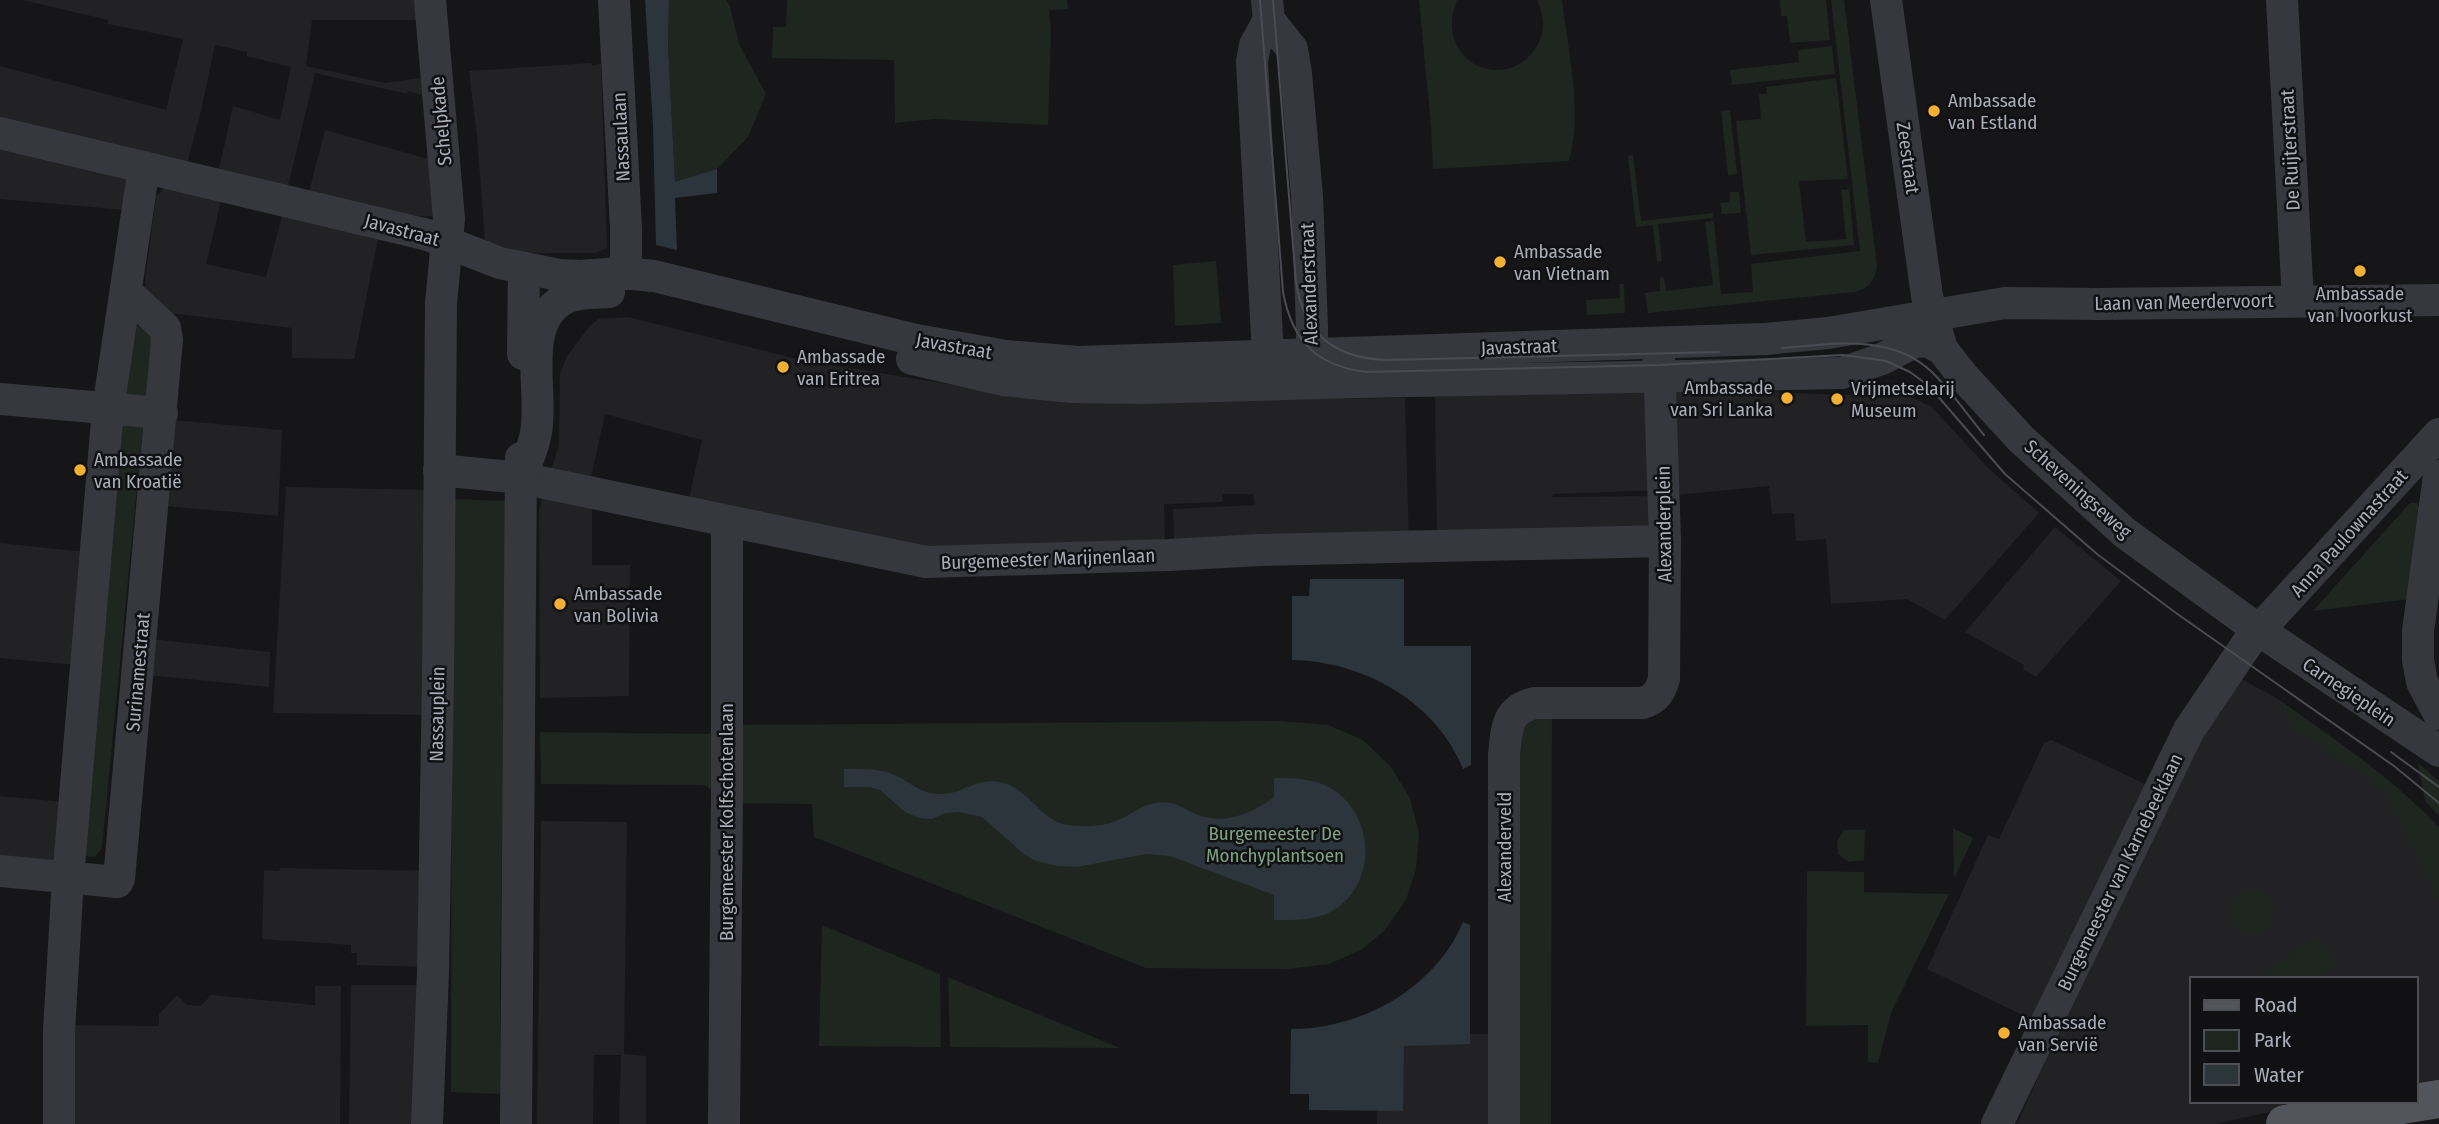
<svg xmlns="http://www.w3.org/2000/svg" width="2439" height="1124" font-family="'Fira Sans Condensed',sans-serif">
<rect width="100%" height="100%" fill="#161618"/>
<g fill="#222225" fill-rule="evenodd">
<polygon points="23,0 421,0 421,20 312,20 306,66 385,83 420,78 426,80 429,97 408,91 407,94 315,73 286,195 217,179 233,106 280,120 291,67 247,56 247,52 215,45 201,111 185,171 154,163 137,211 0,199 0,66 166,110 183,39 108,24 108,20"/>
<polygon points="590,63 593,66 601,63 607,248 595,253 525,253 485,241 477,136 469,71"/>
<polygon points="325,130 432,160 438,216 388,215 379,233 354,359 292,358 292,328 170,313 146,301 145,281 156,196 165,188 221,201 206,264 266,277 282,216 307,200"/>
<polygon points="628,317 801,360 1002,393 1227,400 1405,398 1409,544 1174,541 1173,509 1255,505 1253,494 1223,494 1222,502 1164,504 1165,555 926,562 686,512 702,440 605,414 588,491 592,493 592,565 630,565 629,696 540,698 539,509 559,445 560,374 567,356 589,327 598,319"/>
<path d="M1661 388 1847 395 1904 394 1932 407 1987 467 2039 513 1945 620 1907 599 1831 604 1826 539 1796 541 1794 513 1772 514 1769 486 1665 496V541L1437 544 1435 397ZM1664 490V496L1552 497 1553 494Z"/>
<polygon points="162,419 282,430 278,516 154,505"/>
<polygon points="286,487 432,490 437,715 273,713"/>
<polygon points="2055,527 2121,581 2036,677 2023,669 2024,665 1965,632"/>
<polygon points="0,543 95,553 86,666 0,658"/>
<polygon points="142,638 270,652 269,687 138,674"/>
<polygon points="2238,677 2278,699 2369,765 2439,870 2439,1084 2416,1088 2416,979 2192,979 2192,1101 2336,1101 2260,1114 2215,1124 2017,1124 2196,732"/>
<polygon points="2051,740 2154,788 2043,1025 1927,969 1988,835 1999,839 2044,743"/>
<polygon points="0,796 74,803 68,878 0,871"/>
<polygon points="541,821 627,822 624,1054 646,1056 646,1124 619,1124 621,1055 594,1055 593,1124 537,1124"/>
<polygon points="280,868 434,871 432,967 357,965 357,953 351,953 351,945 262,939 264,870 279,871"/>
<polygon points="351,985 431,985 427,1124 349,1124"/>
<polygon points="315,986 341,986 340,1124 65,1124 63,1025 159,1026 159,1014 177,995 187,1005 201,1006 211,995 315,1005"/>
<polygon points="1378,1034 1502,1034 1495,1124 1377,1124"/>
</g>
<g fill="#1e261f">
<polygon points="669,0 726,0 730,6 739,44 766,94 748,137 717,169 675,183 668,46"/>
<polygon points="787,0 1067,0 1068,9 1049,10 1051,33 1048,125 935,119 895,123 894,60 772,58 773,27 786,27"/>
<path d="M1419 0H1457C1432 60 1505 97 1537 46 1546 31 1544 15 1537 0H1562C1568 52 1583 110 1569 161L1433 169 1431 126Z"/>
<polygon points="1780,0 1826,0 1830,40 1790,43 1787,16 1781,16"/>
<path d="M1831 0H1844L1877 266C1875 280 1869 288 1855 292L1648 313 1645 293 1660 291V278L1664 277 1666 291 1713 285 1705 222 1714 221 1721 294 1753 292 1751 264 1860 251Z"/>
<polygon points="1832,46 1835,74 1732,85 1730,70 1799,62 1798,50"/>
<polygon points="1836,78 1848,179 1799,181 1806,242 1846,239 1841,190 1849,189 1854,245 1751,255 1736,121 1761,119 1759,94 1767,94 1766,87"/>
<polygon points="1730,110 1737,174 1728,175 1721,111"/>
<polygon points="1633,155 1641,221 1713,213 1713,218 1658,224 1662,261 1657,262 1653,225 1636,227 1628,156"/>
<polygon points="1730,192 1739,192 1741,213 1722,214 1720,203 1730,202"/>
<polygon points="1216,261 1221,323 1175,326 1173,265"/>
<polygon points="1619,284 1624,284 1625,313 1587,315 1586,300 1620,298"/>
<polygon points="135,325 152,333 102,848 95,857 85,856 117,439"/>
<polygon points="452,499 507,501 500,980 501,1094 451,1092"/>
<polygon points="2410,503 2417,503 2421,510 2409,599 2313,611"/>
<path d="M2278 699C2334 739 2391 777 2439 827V901L2384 790 2296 731C2286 722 2286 710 2278 699Z"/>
<polygon points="1552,702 1551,1124 1515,1124 1504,754 1523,705"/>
<polygon points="1281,721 1328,725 1363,740 1391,767 1410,798 1419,833 1416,869 1406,900 1384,931 1361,950 1329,964 1288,969 1146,968 814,837 812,804 731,803 704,785 541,784 540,732 707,734 733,725"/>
<polygon points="2418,763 2439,781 2439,816 2425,801"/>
<polygon points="1953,828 1973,838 1954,879"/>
<polygon points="1844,830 1865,830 1864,860 1849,862 1838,854 1837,841"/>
<polygon points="1807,871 1864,872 1864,892 1949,894 1891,1013 1878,1063 1868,1062 1868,1025 1806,1026"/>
<circle cx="2252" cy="912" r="22"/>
<polygon points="822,925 940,974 941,1047 819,1046"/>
<polygon points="2318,936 2338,966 2317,979 2266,979 2262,972"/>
<polygon points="948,977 1120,1048 950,1047"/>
</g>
<g fill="#2c353c">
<polygon points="645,0 669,0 668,46 675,182 717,169 717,193 675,198 677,250 656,245 653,126"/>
<path d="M1310 579H1404V646H1471V765L1463 769C1436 701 1362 661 1292 660V596H1309Z"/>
<path d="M844 769C862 769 880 768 897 776 912 784 922 794 940 794 965 795 977 774 1007 784 1030 792 1042 821 1068 825 1083 827 1101 827 1116 821 1134 814 1148 799 1170 803 1182 805 1193 815 1205 817 1230 823 1254 812 1274 797V778C1294 778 1314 778 1332 789 1373 814 1378 879 1337 908 1319 921 1295 920 1274 920V895L1170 856 1146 854 1077 867 1057 866 1036 861 1025 855 982 817 959 812 945 813 932 819 919 818 905 812 880 790 870 787H844Z"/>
<path d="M1463 922 1470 925V1044L1404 1046 1403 1111 1309 1110V1094H1290L1291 1029C1361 1029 1435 989 1463 922Z"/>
</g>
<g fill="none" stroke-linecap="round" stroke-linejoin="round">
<g stroke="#37383d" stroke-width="32">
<polyline points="614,0 626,228 626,274"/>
<polyline points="1267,0 1269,20 1292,49 1296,74 1307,196 1312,327 1312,354 1302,371"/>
<polyline points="1886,0 1927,296 1942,349 1963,376 2021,439 2125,533 2260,631 2439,751"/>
<polyline points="2282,0 2298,301"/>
<polyline points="1269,20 1255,45 1252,62 1268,355 1281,370"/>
<polyline points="0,133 428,235 500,263 559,275 580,276 620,273 654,276 916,340 1006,356 1078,362 1765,339 1828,333 2005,303 2098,304 2439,300"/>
<polyline points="523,354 524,268"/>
<polyline points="912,359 1003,380 1072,387 1144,388 1358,382 1842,373 1882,359 1914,342 1928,341 1942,349"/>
<polyline points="0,399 162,413"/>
<polyline points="439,470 521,478 926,562 1169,555 1260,550 1665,541"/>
<polyline points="2439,476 2418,631 2418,660 2422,682 2439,714"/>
<path d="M521 478C526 463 534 447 536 432 544 391 519 321 566 298 578 292 596 293 609 292"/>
<polyline points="0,871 117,882 119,879 167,339 165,328 126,292"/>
<polyline points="59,1124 59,1031 68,878 108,409 144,167"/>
<polyline points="427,1124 433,972 438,680 441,303 449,219 430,0"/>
<polyline points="516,1124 521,458"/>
<polyline points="724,1124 727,790 727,521"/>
<path d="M1504 1124V754C1507 729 1506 709 1535 703H1642C1656 699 1660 692 1664 679L1665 541 1659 357"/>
<polyline points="1997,1124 2189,730 2249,641 2439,434"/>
</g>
<polyline stroke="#53555c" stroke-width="38" points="2285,1124 2439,1099"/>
<g stroke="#4a4c52" stroke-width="2">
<path d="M1260 0 1283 292C1292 341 1317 366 1366 372L1659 365 1843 355 1886 361 1910 372 1929 386 2005 474 2097 554 2176 613 2394 766 2439 803"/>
<path d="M1273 0 1296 282C1304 335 1335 358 1386 360L1719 352"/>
<path d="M1782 348C1833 344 1891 333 1932 372 1951 391 1967 414 1984 435"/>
<polyline points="2391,752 2439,787"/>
</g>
</g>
<g fill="#f2b134" stroke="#111113" stroke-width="2.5">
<circle cx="1934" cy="111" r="7"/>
<circle cx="1500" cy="262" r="7"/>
<circle cx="2360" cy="271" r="7"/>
<circle cx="783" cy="367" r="7"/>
<circle cx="1787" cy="398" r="7"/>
<circle cx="1837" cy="399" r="7"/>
<circle cx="80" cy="470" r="7"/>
<circle cx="560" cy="604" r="7"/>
<circle cx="2004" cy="1033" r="7"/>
</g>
<g text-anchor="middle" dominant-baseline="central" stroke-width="5" stroke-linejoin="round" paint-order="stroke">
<g font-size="19" fill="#a8adb8" stroke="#111113" text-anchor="start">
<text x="1948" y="100">Ambassade<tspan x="1948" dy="22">van Estland</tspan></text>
<text x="1514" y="251">Ambassade<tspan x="1514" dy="22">van Vietnam</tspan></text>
<text x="2360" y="293" text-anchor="middle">Ambassade<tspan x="2360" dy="22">van Ivoorkust</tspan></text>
<text x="797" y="356">Ambassade<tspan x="797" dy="22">van Eritrea</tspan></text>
<text x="1773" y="387" text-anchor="end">Ambassade<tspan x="1773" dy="22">van Sri Lanka</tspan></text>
<text x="1851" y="388">Vrijmetselarij<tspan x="1851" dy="22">Museum</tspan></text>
<text x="94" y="459">Ambassade<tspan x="94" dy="22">van Kroatië</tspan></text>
<text x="574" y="593">Ambassade<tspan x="574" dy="22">van Bolivia</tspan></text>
<text x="2018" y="1022">Ambassade<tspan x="2018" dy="22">van Servië</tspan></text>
</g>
<g font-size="19" fill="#a8adb8" stroke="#111113">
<text transform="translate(441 121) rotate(-95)">Schelpkade</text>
<text transform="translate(621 137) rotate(-93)">Nassaulaan</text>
<text transform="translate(2290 150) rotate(-93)">De Ruijterstraat</text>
<text transform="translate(1908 158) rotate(82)">Zeestraat</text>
<text transform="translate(402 230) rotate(15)">Javastraat</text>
<text transform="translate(1309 284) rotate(-92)">Alexanderstraat</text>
<text transform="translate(2184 302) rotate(-1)">Laan van Meerdervoort</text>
<text transform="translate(954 346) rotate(10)">Javastraat</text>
<text transform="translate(1519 347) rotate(-2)">Javastraat</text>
<text transform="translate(2078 489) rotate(42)">Scheveningseweg</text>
<text transform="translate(1664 524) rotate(-91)">Alexanderplein</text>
<text transform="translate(2349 533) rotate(-48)">Anna Paulownastraat</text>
<text transform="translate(1048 559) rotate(-2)">Burgemeester Marijnenlaan</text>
<text transform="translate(138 672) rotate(-85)">Surinamestraat</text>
<text transform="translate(2349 692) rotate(34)">Carnegieplein</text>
<text transform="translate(437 714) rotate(-89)">Nassauplein</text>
<text transform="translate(726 822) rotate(-90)">Burgemeester Kolfschotenlaan</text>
<text transform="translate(1504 847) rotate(-90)">Alexanderveld</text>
<text transform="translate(2120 872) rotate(-64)">Burgemeester van Karnebeeklaan</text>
</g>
<g font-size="19" fill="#7fa381" stroke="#111113">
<text x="1275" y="833">Burgemeester De<tspan x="1275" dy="22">Monchyplantsoen</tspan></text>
</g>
</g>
<rect x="2190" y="977" width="228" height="126" fill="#111113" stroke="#4d4f55" stroke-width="2"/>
<rect x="2204" y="1000" width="35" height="10" fill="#53555c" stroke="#4d4f55" stroke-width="2"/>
<text x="2254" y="1012" font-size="21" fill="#a8adb8">Road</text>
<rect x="2204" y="1030" width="35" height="21" fill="#1e261f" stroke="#4d4f55" stroke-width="2"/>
<text x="2254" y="1047" font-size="21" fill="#a8adb8">Park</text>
<rect x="2204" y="1064" width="35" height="21" fill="#2c353c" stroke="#4d4f55" stroke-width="2"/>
<text x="2254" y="1082" font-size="21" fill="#a8adb8">Water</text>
</svg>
